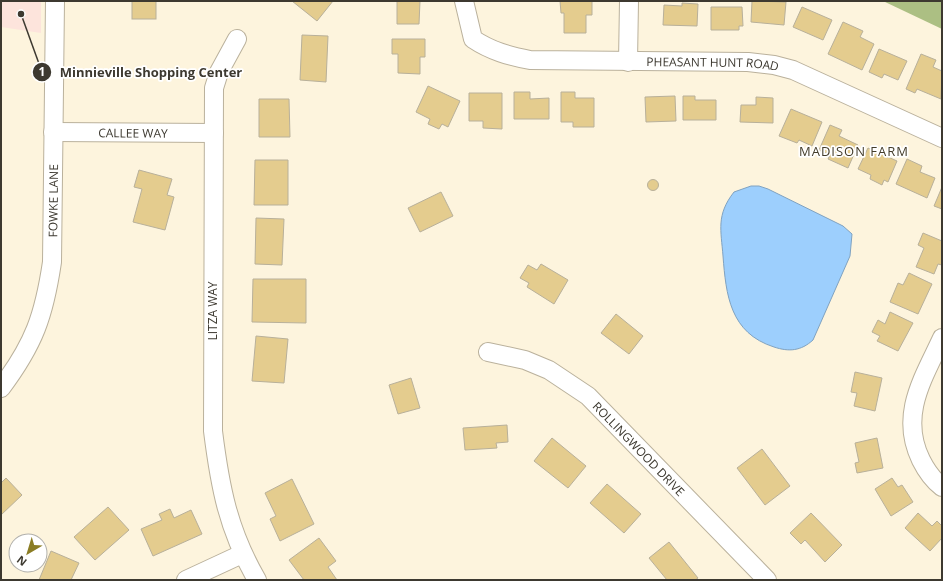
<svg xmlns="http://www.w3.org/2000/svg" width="943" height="581" font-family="'Open Sans',sans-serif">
<rect width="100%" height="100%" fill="#fdf4dd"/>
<polygon fill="#fde4dc" points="1,1 41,1 41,33 1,27"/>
<polygon fill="#acbf83" points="883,1 942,1 942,29"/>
<path fill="#9dcffd" stroke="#80a2c0" d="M751 186H759L768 189 843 226 852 234 850 256 813 340C801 351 789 352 774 347 730 333 726 295 723 256 721 230 716 215 734 192Z"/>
<g fill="#e4cc8e" stroke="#b8b09a">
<rect x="132" y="1" width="24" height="18"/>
<polygon points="292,1 333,1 317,21"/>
<polygon points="397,1 420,1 419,24 397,24"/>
<polygon points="560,1 592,1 592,15 586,15 586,33 564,33 564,13 561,13"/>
<polygon points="752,1 786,2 784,25 751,22"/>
<polygon points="682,3 698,4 697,26 663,25 664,5 682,6"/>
<polygon points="711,7 742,7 743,26 739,26 739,30 711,30"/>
<polygon points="802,7 832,20 823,40 793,27"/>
<polygon points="843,22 863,31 860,37 874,44 862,70 828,54"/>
<polygon points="302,35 328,36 326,82 300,80"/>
<polygon points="392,39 425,39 425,57 420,57 420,74 398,73 398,54 392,54"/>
<polygon points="879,49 907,61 898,80 884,74 882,78 869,72"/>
<polygon points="921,54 936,60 933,67 942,71 941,99 917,89 915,93 906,89"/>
<polygon points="428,86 460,101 448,127 442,124 439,129 428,124 430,119 416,112"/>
<polygon points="514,92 530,92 530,99 549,98 549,119 514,119"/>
<polygon points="561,92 575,92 575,98 594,98 594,127 573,127 573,122 561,122"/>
<polygon points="469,93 502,93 502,129 483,128 483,121 469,121"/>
<polygon points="675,96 676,121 646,122 645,97"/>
<polygon points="683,96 695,96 695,100 716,100 716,120 683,120"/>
<polygon points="756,97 773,98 773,123 740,122 741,105 756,105"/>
<polygon points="259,99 289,99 290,137 259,137"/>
<polygon points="791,109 822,122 812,146 799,140 797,143 779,136"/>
<polygon points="830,125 842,130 839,136 858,145 848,168 828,159 830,155 819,150"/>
<polygon points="868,148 897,161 888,182 884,180 882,185 870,179 871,175 858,169"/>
<polygon points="907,159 922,166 920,172 935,178 927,198 896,184"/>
<polygon points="255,160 288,160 288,205 254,205"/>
<polygon points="139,170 172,179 167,195 174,197 165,230 133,222 142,189 134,187"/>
<circle cx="653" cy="185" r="5.5"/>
<polygon points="942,187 942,209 934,206"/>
<polygon points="441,192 453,216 420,232 408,208"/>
<polygon points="256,218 284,219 282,265 255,264"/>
<polygon points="923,233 942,241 942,265 938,264 934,274 916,267 924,248 918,245"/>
<polygon points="541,264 568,280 554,304 527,287 529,283 520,278 528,265 537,270"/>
<polygon points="909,273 932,284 918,314 890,302 898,283 903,285"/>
<polygon points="253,279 306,279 306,323 252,322"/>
<polygon points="890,312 913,323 898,351 877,341 880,336 872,332 878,320 885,324"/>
<polygon points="616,314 643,336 629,354 601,333"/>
<polygon points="256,336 288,339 284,383 252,381"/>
<polygon points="855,372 882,378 875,411 854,406 857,393 851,392"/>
<polygon points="411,378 420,408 398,414 389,385"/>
<polygon points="507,425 508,442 496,443 497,448 465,450 463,428"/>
<polygon points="552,438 586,466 568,488 534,461"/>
<polygon points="877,438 883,468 857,473 855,463 859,462 855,443"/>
<polygon points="762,449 790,486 765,505 737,468"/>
<polygon points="6,478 22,495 1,515 1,483"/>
<polygon points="892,478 898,487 902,485 913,502 891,516 875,489"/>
<polygon points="292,479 314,524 280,541 270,519 276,516 265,493"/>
<polygon points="607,484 641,514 624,533 590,503"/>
<polygon points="108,507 129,530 95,560 74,537"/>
<polygon points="170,509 174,518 191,510 202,534 153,556 141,529 162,520 159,514"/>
<polygon points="811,513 842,545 825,562 805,540 801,544 790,533"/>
<polygon points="918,513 932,526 937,521 942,526 942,538 930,551 905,528"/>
<polygon points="319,538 336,561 328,567 337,580 304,580 289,560"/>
<polygon points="669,542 698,578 695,580 667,580 649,558"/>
<polygon points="51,551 79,563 71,580 39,580"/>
</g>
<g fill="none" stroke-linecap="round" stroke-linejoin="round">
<g stroke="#bab19c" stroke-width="20">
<g id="minor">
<path id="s1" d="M464 1 473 39C491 51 509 56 530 60L748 62 774 65 793 70 942 138"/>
<path d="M237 39 219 72 214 88 213 431C220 487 228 530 257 580"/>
<polyline points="628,62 629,1"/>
<path id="s2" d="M53 132 214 133"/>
<path d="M942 338C923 379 899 415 921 460 926 470 933 480 942 487"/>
<path id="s3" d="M488 352 525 360 549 370 588 396 767 580"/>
<path id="s4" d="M1 388C34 344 44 316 52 262L55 1"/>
<polyline points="186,580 242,554"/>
</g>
</g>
<use href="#minor" stroke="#fff" stroke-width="18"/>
</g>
<g text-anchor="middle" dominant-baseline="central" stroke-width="3.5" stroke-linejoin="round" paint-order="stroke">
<g font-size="12" fill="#3d3930" stroke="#fff">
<text stroke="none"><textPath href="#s1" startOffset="283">PHEASANT HUNT ROAD</textPath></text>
<text stroke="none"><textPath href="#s2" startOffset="80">CALLEE WAY</textPath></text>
<text stroke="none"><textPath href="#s4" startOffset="199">FOWKE LANE</textPath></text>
<text transform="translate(212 311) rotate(-90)">LITZA WAY</text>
<text stroke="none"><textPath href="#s3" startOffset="184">ROLLINGWOOD DRIVE</textPath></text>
</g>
<g font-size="13" letter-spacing="1" fill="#433c2a" stroke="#fff">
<text x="854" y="151">MADISON FARM</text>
</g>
</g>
<path fill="none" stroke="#3d3930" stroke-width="1.5" d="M21 14L42 72"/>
<g fill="#3d3930" stroke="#fff" stroke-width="1.5">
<circle cx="21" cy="14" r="4"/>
<circle cx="42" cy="72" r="10"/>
</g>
<g font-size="12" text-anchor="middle" font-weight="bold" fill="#fff">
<text x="42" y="76">1</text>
</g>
<g font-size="13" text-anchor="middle" font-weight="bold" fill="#3d3930" stroke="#fff" stroke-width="3.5" stroke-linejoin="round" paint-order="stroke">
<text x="151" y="77">Minnieville Shopping Center</text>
</g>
<rect width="943" height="581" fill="none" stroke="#3d3930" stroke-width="4"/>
<g transform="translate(28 553) rotate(218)"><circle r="19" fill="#ffffff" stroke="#b1b0ac"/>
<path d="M0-3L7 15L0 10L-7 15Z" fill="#8b7d24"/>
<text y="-6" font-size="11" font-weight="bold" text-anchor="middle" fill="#3d3930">N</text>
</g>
</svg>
